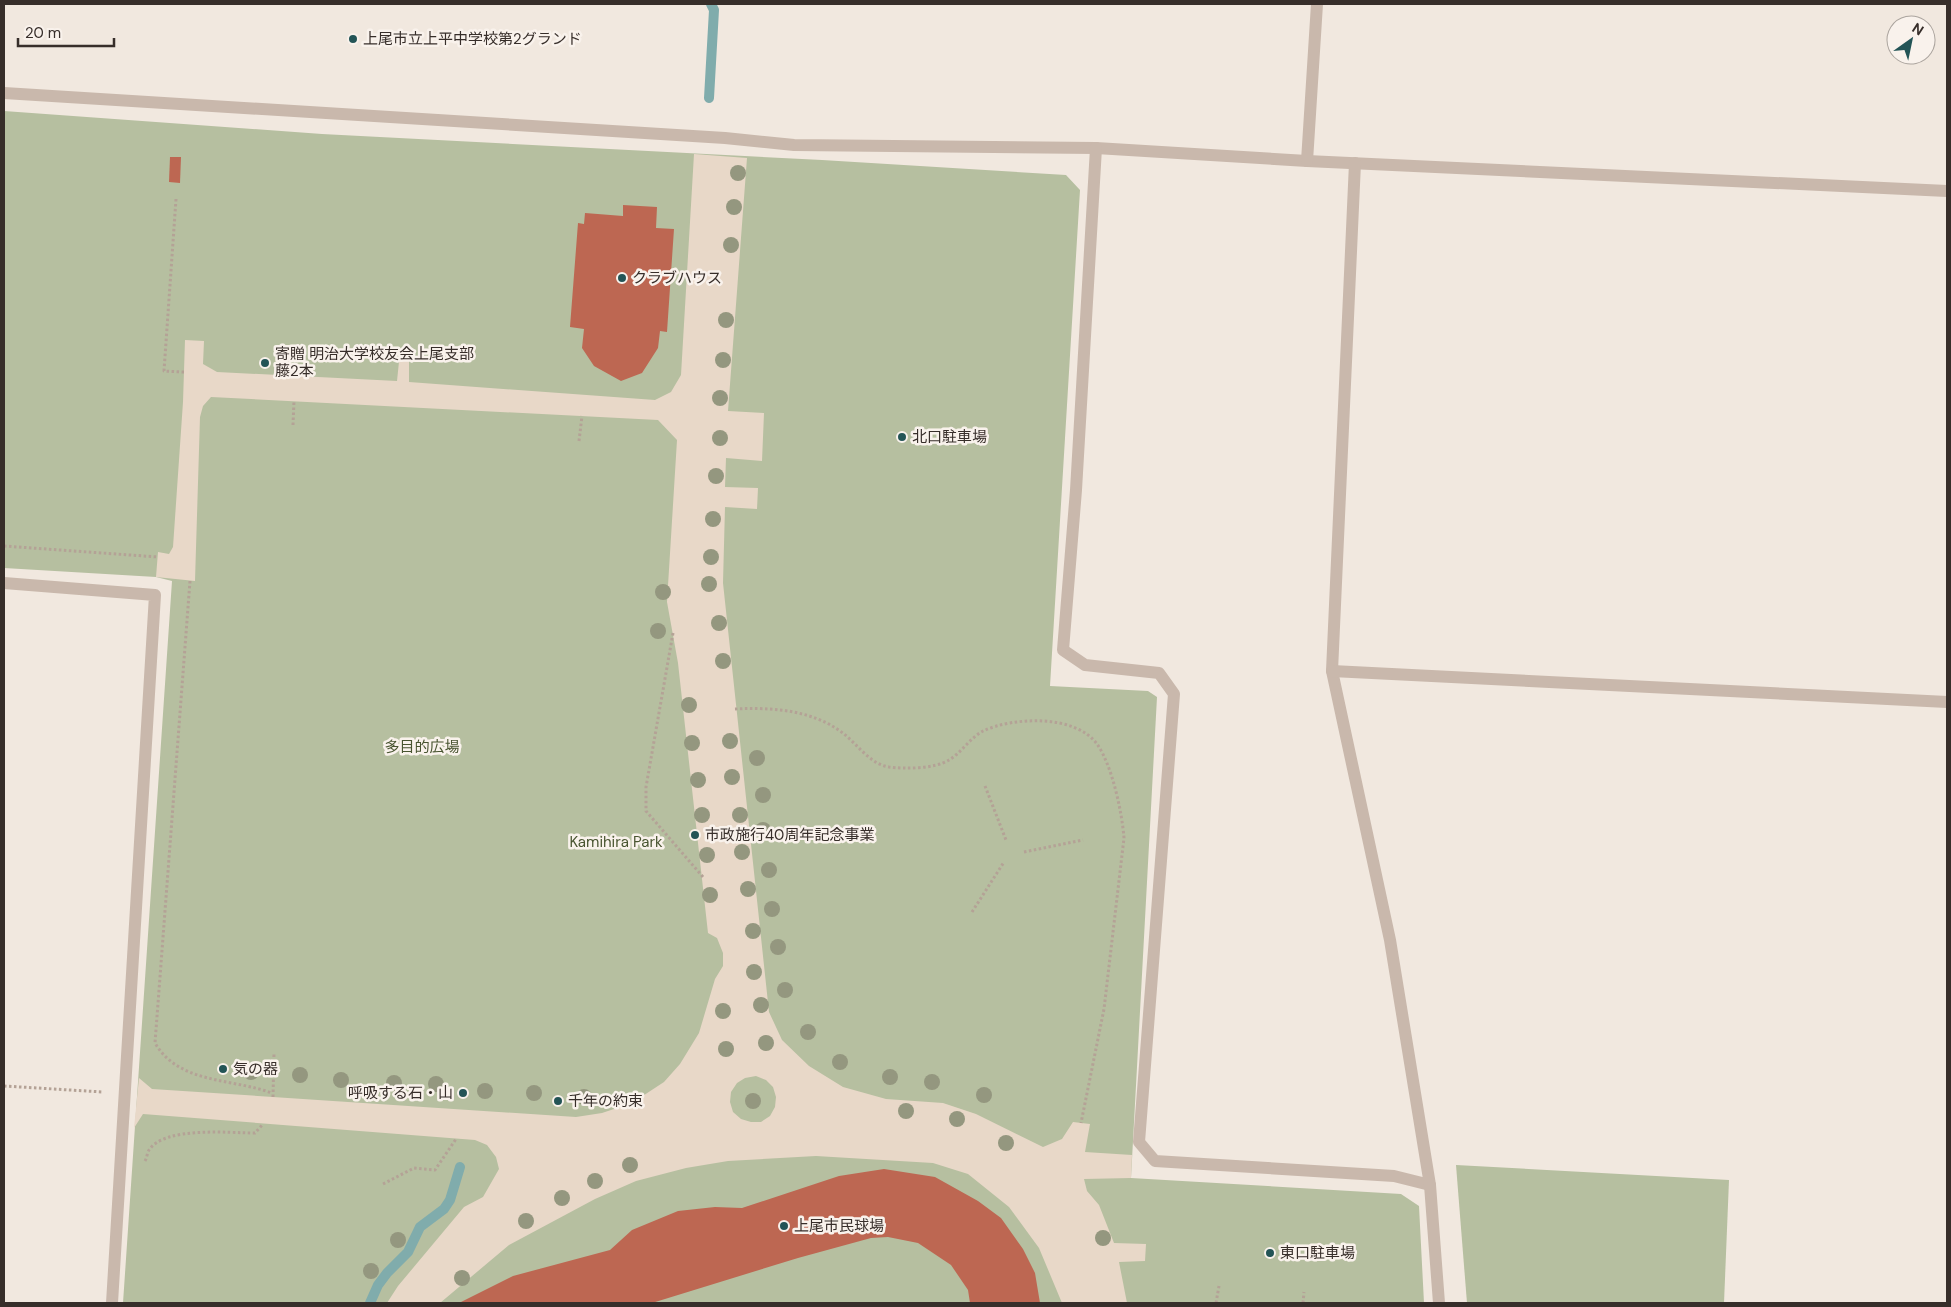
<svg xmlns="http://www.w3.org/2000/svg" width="1951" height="1307" font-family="'DM Sans','Noto Sans JP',sans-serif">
<rect width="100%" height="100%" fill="#f1e8df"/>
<g fill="#b6bfa0">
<polygon points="4,111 322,134 822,160 1066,175 1080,190 1050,686 1148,691 1157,697 1131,1178 1401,1194 1419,1206 1424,1303 123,1303 172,581 156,577 4,568"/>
<polygon points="1456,1165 1729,1180 1724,1303 1467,1303"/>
</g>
<path fill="#e8d8c8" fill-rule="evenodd" d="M694 154 747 158 728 411 764 413 762 461 726 458 725 487 758 488 757 509 725 507 723 583 769 1012 782 1040 809 1066 843 1087 886 1099 943 1103 976 1114 1043 1147 1062 1139 1073 1122 1090 1124 1085 1152 1132 1155 1131 1178 1084 1179 1087 1191 1099 1205 1114 1243 1146 1244 1145 1261 1119 1262 1127 1303H1062L1039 1248 1009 1207 968 1174 933 1163 816 1156 728 1161 686 1168 636 1181 595 1199 509 1245 440 1303H387L398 1286 464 1207 483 1197 499 1169 496 1157 487 1145 475 1140 143 1114 134 1128 139 1078 152 1089 576 1117 602 1113 632 1103 664 1082 680 1064 699 1033 715 979 723 966V953L717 938 708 933 678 663 667 602 677 440 658 420 211 397 203 406 200 417 195 581 156 577 158 552 169 554 173 547 183 402 185 340 204 341 203 364 217 372 397 381 400 352H409V382L655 400 671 392 681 375ZM756 1076 766 1080 773 1087 776 1097 775 1107 770 1116 761 1122H751L741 1119 733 1112 730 1102 731 1092 737 1083 745 1078Z"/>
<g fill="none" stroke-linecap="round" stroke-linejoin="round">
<g stroke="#80acac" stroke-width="10">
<polyline points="709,98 714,10 711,4"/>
<polyline points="370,1303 378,1285 387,1273 408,1252 420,1227 444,1209 450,1200 460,1167"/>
</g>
</g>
<g fill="#bd6752">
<polygon points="170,157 181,157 180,183 169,182"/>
<polygon points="623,205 657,207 656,228 674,229 667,332 660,331 658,348 642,373 621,381 594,366 582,348 584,329 570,327 578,223 584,224 585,213 623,216"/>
<polygon points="884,1169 935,1177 978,1201 1001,1218 1023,1249 1035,1273 1040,1303 970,1303 968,1290 951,1265 918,1243 888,1237 871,1238 798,1258 652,1303 459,1303 513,1276 610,1250 632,1230 678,1211 715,1207 742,1208 839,1176"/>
</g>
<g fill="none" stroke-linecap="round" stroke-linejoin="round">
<g stroke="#b4a296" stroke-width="3" stroke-dasharray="2.5 2.5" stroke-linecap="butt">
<polyline points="176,199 164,371 184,372"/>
<polyline points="293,425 294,401"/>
<polyline points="579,441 582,416"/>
<polyline points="4,546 158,557"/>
<path d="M190 581 155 1043C179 1084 231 1078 272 1093"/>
<polyline points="673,633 646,787 646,811 703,877"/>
<path d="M735 709C772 707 814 710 844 734 858 745 870 764 889 767 904 769 935 769 949 760 961 753 970 738 983 731 1013 717 1075 714 1097 744 1112 765 1122 812 1124 838L1104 1009 1081 1123"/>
<polyline points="985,786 1006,840"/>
<polyline points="1024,852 1083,840"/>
<polyline points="972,912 1004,862"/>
<polyline points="4,1086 103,1092"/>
<polyline points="273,1097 274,1053"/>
<path d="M145 1161C147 1158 147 1153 149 1150 165 1126 229 1133 255 1133L263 1124"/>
<polyline points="383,1184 414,1168 435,1170 456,1139"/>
<polyline points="1216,1303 1219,1286"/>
<polyline points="1303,1303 1304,1292"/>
</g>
<g stroke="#c9b8ac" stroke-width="12">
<polyline points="4,93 725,138 794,145 1096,148 1307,161 1947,191"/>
<polyline points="1096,148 1076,490 1063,650 1085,665 1159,673 1174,694 1139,1142 1155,1161 1394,1176 1430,1185"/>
<polyline points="1307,161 1317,4"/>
<polyline points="1355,163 1332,671 1390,940 1430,1185 1439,1303"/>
<polyline points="4,583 155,595 112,1303"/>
<polyline points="1332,671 1947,702"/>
</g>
</g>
<g fill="#94977f">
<circle cx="738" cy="173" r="8"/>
<circle cx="734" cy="207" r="8"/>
<circle cx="731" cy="245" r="8"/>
<circle cx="726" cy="320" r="8"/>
<circle cx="723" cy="360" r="8"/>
<circle cx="720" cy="398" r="8"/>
<circle cx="720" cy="438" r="8"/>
<circle cx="716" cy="476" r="8"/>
<circle cx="713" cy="519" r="8"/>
<circle cx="711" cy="557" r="8"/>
<circle cx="709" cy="584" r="8"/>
<circle cx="663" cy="592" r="8"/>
<circle cx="719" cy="623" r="8"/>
<circle cx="658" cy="631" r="8"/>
<circle cx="723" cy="661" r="8"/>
<circle cx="689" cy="705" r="8"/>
<circle cx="730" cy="741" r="8"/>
<circle cx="692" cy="743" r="8"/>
<circle cx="757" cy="758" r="8"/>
<circle cx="732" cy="777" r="8"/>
<circle cx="698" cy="780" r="8"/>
<circle cx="763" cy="795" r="8"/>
<circle cx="702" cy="815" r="8"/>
<circle cx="740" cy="815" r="8"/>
<circle cx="763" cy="830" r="8"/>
<circle cx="742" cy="852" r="8"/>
<circle cx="707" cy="855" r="8"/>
<circle cx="769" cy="870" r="8"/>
<circle cx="748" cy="889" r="8"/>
<circle cx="710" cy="895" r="8"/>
<circle cx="772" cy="909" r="8"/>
<circle cx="753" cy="931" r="8"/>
<circle cx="778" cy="947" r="8"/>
<circle cx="754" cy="972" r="8"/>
<circle cx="785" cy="990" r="8"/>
<circle cx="761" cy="1005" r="8"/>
<circle cx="723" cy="1011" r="8"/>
<circle cx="808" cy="1032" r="8"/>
<circle cx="766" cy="1043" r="8"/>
<circle cx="726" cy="1049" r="8"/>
<circle cx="840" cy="1062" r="8"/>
<circle cx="251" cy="1072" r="8"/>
<circle cx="300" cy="1075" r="8"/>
<circle cx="890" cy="1077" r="8"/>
<circle cx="341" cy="1080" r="8"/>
<circle cx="932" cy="1082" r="8"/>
<circle cx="394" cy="1083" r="8"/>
<circle cx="436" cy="1084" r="8"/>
<circle cx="485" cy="1091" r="8"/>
<circle cx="534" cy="1093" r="8"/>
<circle cx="984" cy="1095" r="8"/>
<circle cx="584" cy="1097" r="8"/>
<circle cx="753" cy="1101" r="8"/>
<circle cx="906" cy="1111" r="8"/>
<circle cx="957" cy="1119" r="8"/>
<circle cx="1006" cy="1143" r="8"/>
<circle cx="630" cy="1165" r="8"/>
<circle cx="595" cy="1181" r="8"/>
<circle cx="562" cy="1198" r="8"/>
<circle cx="526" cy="1221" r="8"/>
<circle cx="1103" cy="1238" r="8"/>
<circle cx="398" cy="1240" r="8"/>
<circle cx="371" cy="1271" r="8"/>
<circle cx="462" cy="1278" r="8"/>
</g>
<g fill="#235456" stroke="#f9f2ec" stroke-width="2">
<circle cx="353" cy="39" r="5"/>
<circle cx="622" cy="278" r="5"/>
<circle cx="265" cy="363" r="5"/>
<circle cx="902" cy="437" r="5"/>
<circle cx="695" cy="835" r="5"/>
<circle cx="223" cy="1069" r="5"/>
<circle cx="463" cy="1093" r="5"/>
<circle cx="558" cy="1101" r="5"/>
<circle cx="784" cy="1226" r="5"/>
<circle cx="1270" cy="1253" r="5"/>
</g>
<g text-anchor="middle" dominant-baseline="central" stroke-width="5" stroke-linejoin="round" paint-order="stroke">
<g font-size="15" fill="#372e2a" stroke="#f9f2ec" text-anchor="start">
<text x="363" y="39">上尾市立上平中学校第2グランド</text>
<text x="632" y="278">クラブハウス</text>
<text x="275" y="354">寄贈 明治大学校友会上尾支部<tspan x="275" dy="17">藤2本</tspan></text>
<text x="912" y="437">北口駐車場</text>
<text x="705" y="835">市政施行40周年記念事業</text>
<text x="233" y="1069">気の器</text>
<text x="453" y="1093" text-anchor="end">呼吸する石・山</text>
<text x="568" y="1101">千年の約束</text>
<text x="794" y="1226">上尾市民球場</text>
<text x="1280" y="1253">東口駐車場</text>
</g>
<g font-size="15" fill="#485430" stroke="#f9f2ec">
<text x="422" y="747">多目的広場</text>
<text x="616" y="842">Kamihira Park</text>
</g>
</g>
<rect width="1951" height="1307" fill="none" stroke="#372e2a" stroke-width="10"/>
<g transform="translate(1911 40) rotate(33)"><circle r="24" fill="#f9f2ec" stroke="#aba49e"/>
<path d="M0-4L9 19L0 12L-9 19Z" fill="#235456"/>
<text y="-8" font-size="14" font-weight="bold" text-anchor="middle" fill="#372e2a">N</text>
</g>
<path d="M18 38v8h96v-8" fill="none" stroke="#372e2a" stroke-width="2.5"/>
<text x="25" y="38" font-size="15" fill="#372e2a" stroke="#f9f2ec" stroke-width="4" paint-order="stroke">20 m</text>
</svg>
